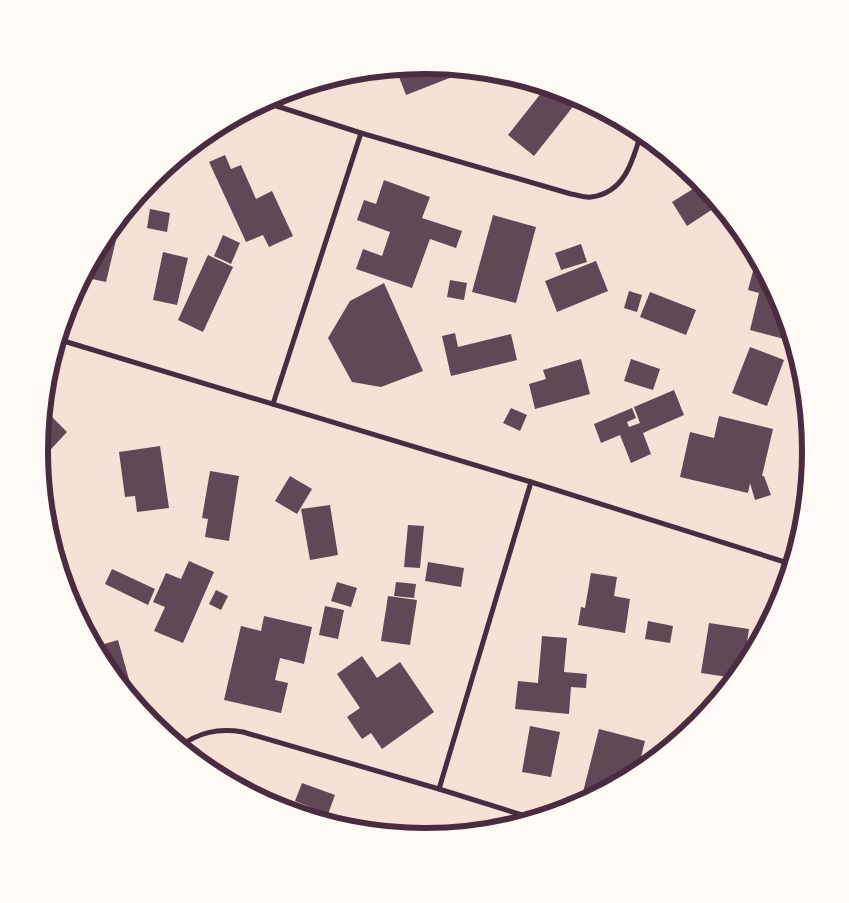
<svg xmlns="http://www.w3.org/2000/svg" width="849" height="903" font-family="Commissioner,sans-serif">
<rect width="100%" height="100%" fill="#f7e1d7"/>
<g fill="#644757">
<polygon points="425,66 445,68 470,70 406,95 396,69"/>
<polygon points="546,87 579,99 534,156 508,135"/>
<polygon points="225,155 231,169 241,165 256,199 272,191 293,236 269,247 263,235 246,242 209,162"/>
<polygon points="384,180 430,197 422,218 462,231 456,248 430,239 412,288 356,269 363,249 382,256 390,232 357,220 364,200 376,204"/>
<polygon points="701,184 719,205 687,226 672,202"/>
<polygon points="150,209 170,213 167,232 147,228"/>
<polygon points="493,215 536,227 516,303 472,292"/>
<polygon points="119,218 121,219 106,282 83,277 104,237"/>
<polygon points="223,235 240,243 231,264 214,256"/>
<polygon points="581,244 587,262 561,270 555,253"/>
<polygon points="163,252 188,258 177,305 153,300"/>
<polygon points="208,255 233,267 203,332 178,320"/>
<polygon points="596,261 608,291 557,312 545,281"/>
<polygon points="753,271 765,274 781,304 792,341 750,330 759,293 748,290"/>
<polygon points="450,280 467,283 464,300 447,297"/>
<polygon points="384,283 423,371 381,387 352,382 328,338 350,301"/>
<polygon points="629,291 642,295 637,312 624,308"/>
<polygon points="650,292 696,310 686,335 640,317"/>
<polygon points="455,333 458,347 511,334 517,360 451,376 442,336"/>
<polygon points="750,347 784,360 767,406 732,393"/>
<polygon points="581,359 590,394 535,409 529,384 546,379 543,370"/>
<polygon points="631,359 660,369 653,390 624,381"/>
<polygon points="674,390 684,415 643,433 651,454 631,463 620,435 601,443 594,424 632,408 636,418 627,422 629,427 640,423 634,407"/>
<polygon points="511,408 527,415 520,431 503,423"/>
<polygon points="46,411 67,432 40,461 39,451 42,415"/>
<polygon points="719,416 773,429 762,476 764,476 771,495 755,500 750,483 748,493 680,477 690,432 714,438"/>
<polygon points="160,446 169,508 137,512 135,496 125,497 119,452"/>
<polygon points="210,471 239,476 229,541 205,537 208,519 202,518"/>
<polygon points="290,476 312,489 297,514 275,501"/>
<polygon points="330,505 338,555 310,560 301,509"/>
<polygon points="408,525 424,526 420,568 404,567"/>
<polygon points="189,561 214,572 183,643 154,631 165,607 153,602 166,573 181,579"/>
<polygon points="428,562 464,568 461,587 425,581"/>
<polygon points="112,569 155,589 148,605 105,584"/>
<polygon points="591,573 617,577 614,596 630,599 625,633 578,625 581,607 585,608"/>
<polygon points="337,582 357,588 351,607 331,601"/>
<polygon points="396,582 416,584 414,598 394,596"/>
<polygon points="216,590 228,596 221,610 209,604"/>
<polygon points="388,596 417,600 410,645 381,641"/>
<polygon points="325,606 344,610 338,639 319,635"/>
<polygon points="264,616 312,627 304,664 280,658 275,680 288,683 281,713 224,700 241,626 261,631"/>
<polygon points="648,621 673,626 670,643 645,639"/>
<polygon points="709,623 749,629 743,668 735,678 701,673"/>
<polygon points="542,636 567,638 564,672 587,674 586,688 571,687 569,714 515,709 518,681 538,683"/>
<polygon points="118,640 135,701 133,701 104,666 94,647"/>
<polygon points="362,656 377,678 400,662 434,712 382,749 371,733 362,739 347,717 360,708 337,674"/>
<polygon points="530,726 560,732 551,777 522,772"/>
<polygon points="599,729 645,741 637,773 580,804"/>
<polygon points="302,783 335,795 328,814 295,801"/>
<polygon points="295,803 317,813 314,819 291,812"/>
</g>
<g fill="none" stroke-linecap="round" stroke-linejoin="round">
<g stroke="#4a2c40" stroke-width="5">
<path d="M264 102 361 133 571 194C578 195 585 198 591 197 625 193 633 160 641 133"/>
<polyline points="57,339 531,482 791,564"/>
<polyline points="273,404 361,133"/>
<polyline points="787,563 805,504"/>
<path d="M179 747C199 732 218 728 243 732L439 789 535 819"/>
<polyline points="439,789 531,482"/>
</g>
</g>
<path d="M0 0H849V903H0ZM48 451a377 377 0 1 1 754 0a377 377 0 1 1-754 0Z" fill="#fffaf5" fill-rule="evenodd"/>
<path fill="none" stroke="#4a2c40" stroke-width="6" d="M48 451a377 377 0 1 1 754 0a377 377 0 1 1-754 0Z"/>
</svg>
